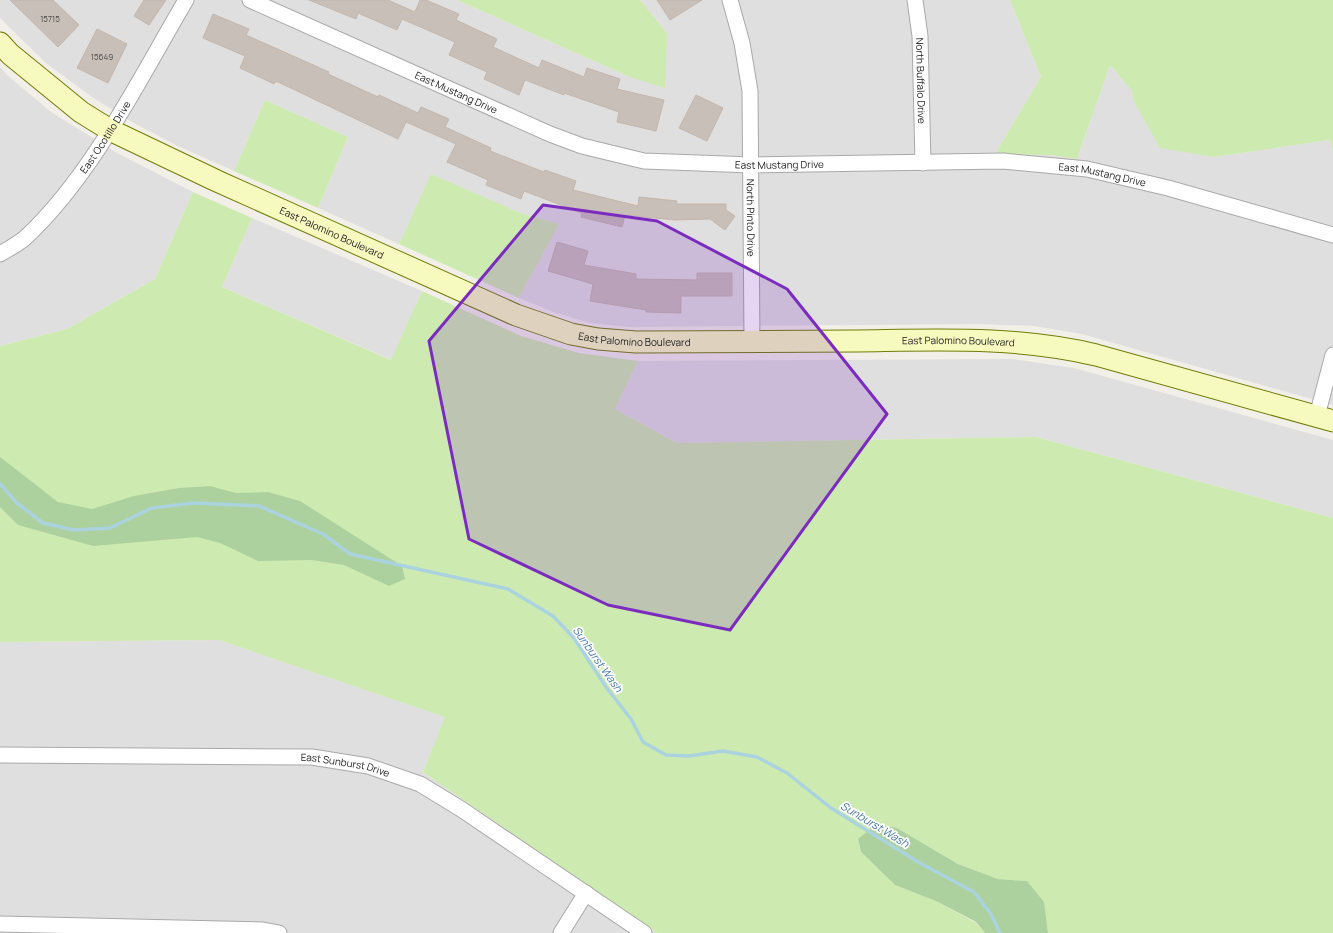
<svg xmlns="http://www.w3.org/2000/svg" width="1333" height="933" font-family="Manrope,sans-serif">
<rect width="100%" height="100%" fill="#f2efe9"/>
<g fill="#e0dfdf">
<polygon points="0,0 457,0 630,77 667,33 640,0 1010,0 1041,77 995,154 1050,155 1077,159 1110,65 1132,91 1133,100 1214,157 1329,140 1333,151 1333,405 1082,334 1034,326 979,324 629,327 590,323 556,313 519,298 558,224 520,213 431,175 399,244 318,208 348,137 265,100 234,171 178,146 132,122 92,97 46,63 0,18"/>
<polygon points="0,67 8,76 51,112 117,153 193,192 155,279 67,329 0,346"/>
<polygon points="252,218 422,291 392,360 222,287"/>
<polygon points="1012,359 1074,368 1333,440 1333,518 1036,437 677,443 615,409 638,361"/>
<polygon points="219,640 446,717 423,772 657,933 0,933 0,642"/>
</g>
<g fill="#cdebb0">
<polygon points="457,0 640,0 667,33 665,88 630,77"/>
<polygon points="1010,0 1333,0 1333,151 1329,140 1214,157 1160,148 1133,100 1132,91 1110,65 1077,159 1050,155 995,154 1041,77"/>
<polygon points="265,100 348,137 318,208 234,171"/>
<polygon points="431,174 520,213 559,224 519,298 399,244"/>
<polygon points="193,192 252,218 222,287 391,360 422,291 521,336 579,353 638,361 615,409 677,443 1036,437 1333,518 1333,933 1048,933 1046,921 1027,881 998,879 958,864 897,828 858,839 861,852 895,885 938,902 976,923 985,933 657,933 423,772 445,717 219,640 0,642 0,346 67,329 155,279"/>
</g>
<g fill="#add19e">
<polygon points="0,457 58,502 92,509 134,496 179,488 210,486 236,493 268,492 300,501 402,566 405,579 389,586 344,565 312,560 258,561 220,543 197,537 93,546 18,525 0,507"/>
<polygon points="877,824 897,828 958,864 998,879 1027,881 1044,902 1048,933 985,933 976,922 938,902 895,885 861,852 858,839"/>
</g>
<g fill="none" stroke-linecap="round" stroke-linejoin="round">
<polyline stroke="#aad3df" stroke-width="3.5" points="0,484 17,503 43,523 74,530 110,528 152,508 193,503 259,506 323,534 350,554 508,589 553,616 574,638 606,687 631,719 643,742 666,755 689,756 723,751 757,757 787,773 831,808 918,862 974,892 991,914 1000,933"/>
</g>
<g fill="#c7bfb8" stroke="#c4b6ab">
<polygon points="10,0 53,0 79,25 58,47"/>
<polygon points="144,0 166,0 149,25 134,16"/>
<polygon points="309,0 388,0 415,12 420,0 426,0 459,14 456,20 497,39 493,47 539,68 542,60 584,77 587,68 620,79 617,89 664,100 656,131 617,122 619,112 564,93 564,95 525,80 519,95 484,79 487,72 449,55 455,42 402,19 397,30 358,13 356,19"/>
<polygon points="657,0 702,0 670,20"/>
<polygon points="213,14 249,29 246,35 329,72 328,74 378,97 379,95 418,113 421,107 449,119 445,127 491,148 490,151 544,172 545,170 576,181 573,190 638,206 639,197 677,201 676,204 726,204 726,210 735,216 725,230 710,219 675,220 625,215 622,227 581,217 582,213 524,191 521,199 486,185 488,180 447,162 456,144 406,122 398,139 276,81 274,84 240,68 245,56 203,38"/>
<polygon points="97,29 127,44 108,83 77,68"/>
<polygon points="696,95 723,108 707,141 679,128"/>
<polygon points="557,242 588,251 584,265 636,274 636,279 697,280 697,273 732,273 732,296 681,296 681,313 646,312 646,310 590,301 593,284 548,271"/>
</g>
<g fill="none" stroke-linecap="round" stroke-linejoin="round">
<g stroke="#a9a9a9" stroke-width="17">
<g id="street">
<path id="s1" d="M250 0 550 134 582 146 644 161 752 165 1003 161 1087 169 1168 188 1333 235"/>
<path id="s2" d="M730 0 742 43 750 91 752 342"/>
<path id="s3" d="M915 0 920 36 923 163"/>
<path id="s4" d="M0 254C8 249 18 244 25 238 92 176 140 78 186 0"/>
<polyline points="1317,416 1333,355"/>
<path id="s5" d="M0 755 312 757 368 766 420 784 461 809 644 933"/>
<polyline points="0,924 263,930 279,933"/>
<polyline points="561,933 586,893"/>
</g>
</g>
<g stroke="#707d05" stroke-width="23">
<g id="secondary">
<path id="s6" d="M0 43 10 54 81 112 110 130 217 181 516 315 571 334 598 339 636 342C709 342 783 342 857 341 938 340 1017 336 1096 355L1333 421"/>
</g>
</g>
<use href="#street" stroke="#fff" stroke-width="15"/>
<use href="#secondary" stroke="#f7fabf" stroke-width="21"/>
</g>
<path fill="#7b2cbf" fill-opacity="0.2" stroke="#7b2cbf" stroke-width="3" stroke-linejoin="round" d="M543 205 657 221 787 289 887 414 730 630 608 605 469 539 429 341Z"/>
<g text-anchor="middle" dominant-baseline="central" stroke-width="3.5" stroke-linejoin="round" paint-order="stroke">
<g font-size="8" fill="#4b4948">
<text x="50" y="18">15715</text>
<text x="102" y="56">15649</text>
</g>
<g font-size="10" fill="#222" stroke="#fff">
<text stroke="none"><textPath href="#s3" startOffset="81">North Buffalo Drive</textPath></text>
<text stroke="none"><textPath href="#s1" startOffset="226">East Mustang Drive</textPath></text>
<text stroke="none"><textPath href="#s4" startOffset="159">East Ocotillo Drive</textPath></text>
<text stroke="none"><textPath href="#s1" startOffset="562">East Mustang Drive</textPath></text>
<text stroke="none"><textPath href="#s1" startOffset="886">East Mustang Drive</textPath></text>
<text stroke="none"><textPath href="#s2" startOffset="220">North Pinto Drive</textPath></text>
<text stroke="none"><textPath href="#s6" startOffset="385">East Palomino Boulevard</textPath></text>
<text stroke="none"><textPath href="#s6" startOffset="709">East Palomino Boulevard</textPath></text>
<text stroke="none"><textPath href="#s6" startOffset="1033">East Palomino Boulevard</textPath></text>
<text stroke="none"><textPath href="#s5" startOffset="346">East Sunburst Drive</textPath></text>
</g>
<g font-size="11" font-style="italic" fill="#4a7aab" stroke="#fff">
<text transform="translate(598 659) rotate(55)">Sunburst Wash</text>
<text transform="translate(875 824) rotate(31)">Sunburst Wash</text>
</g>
</g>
</svg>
